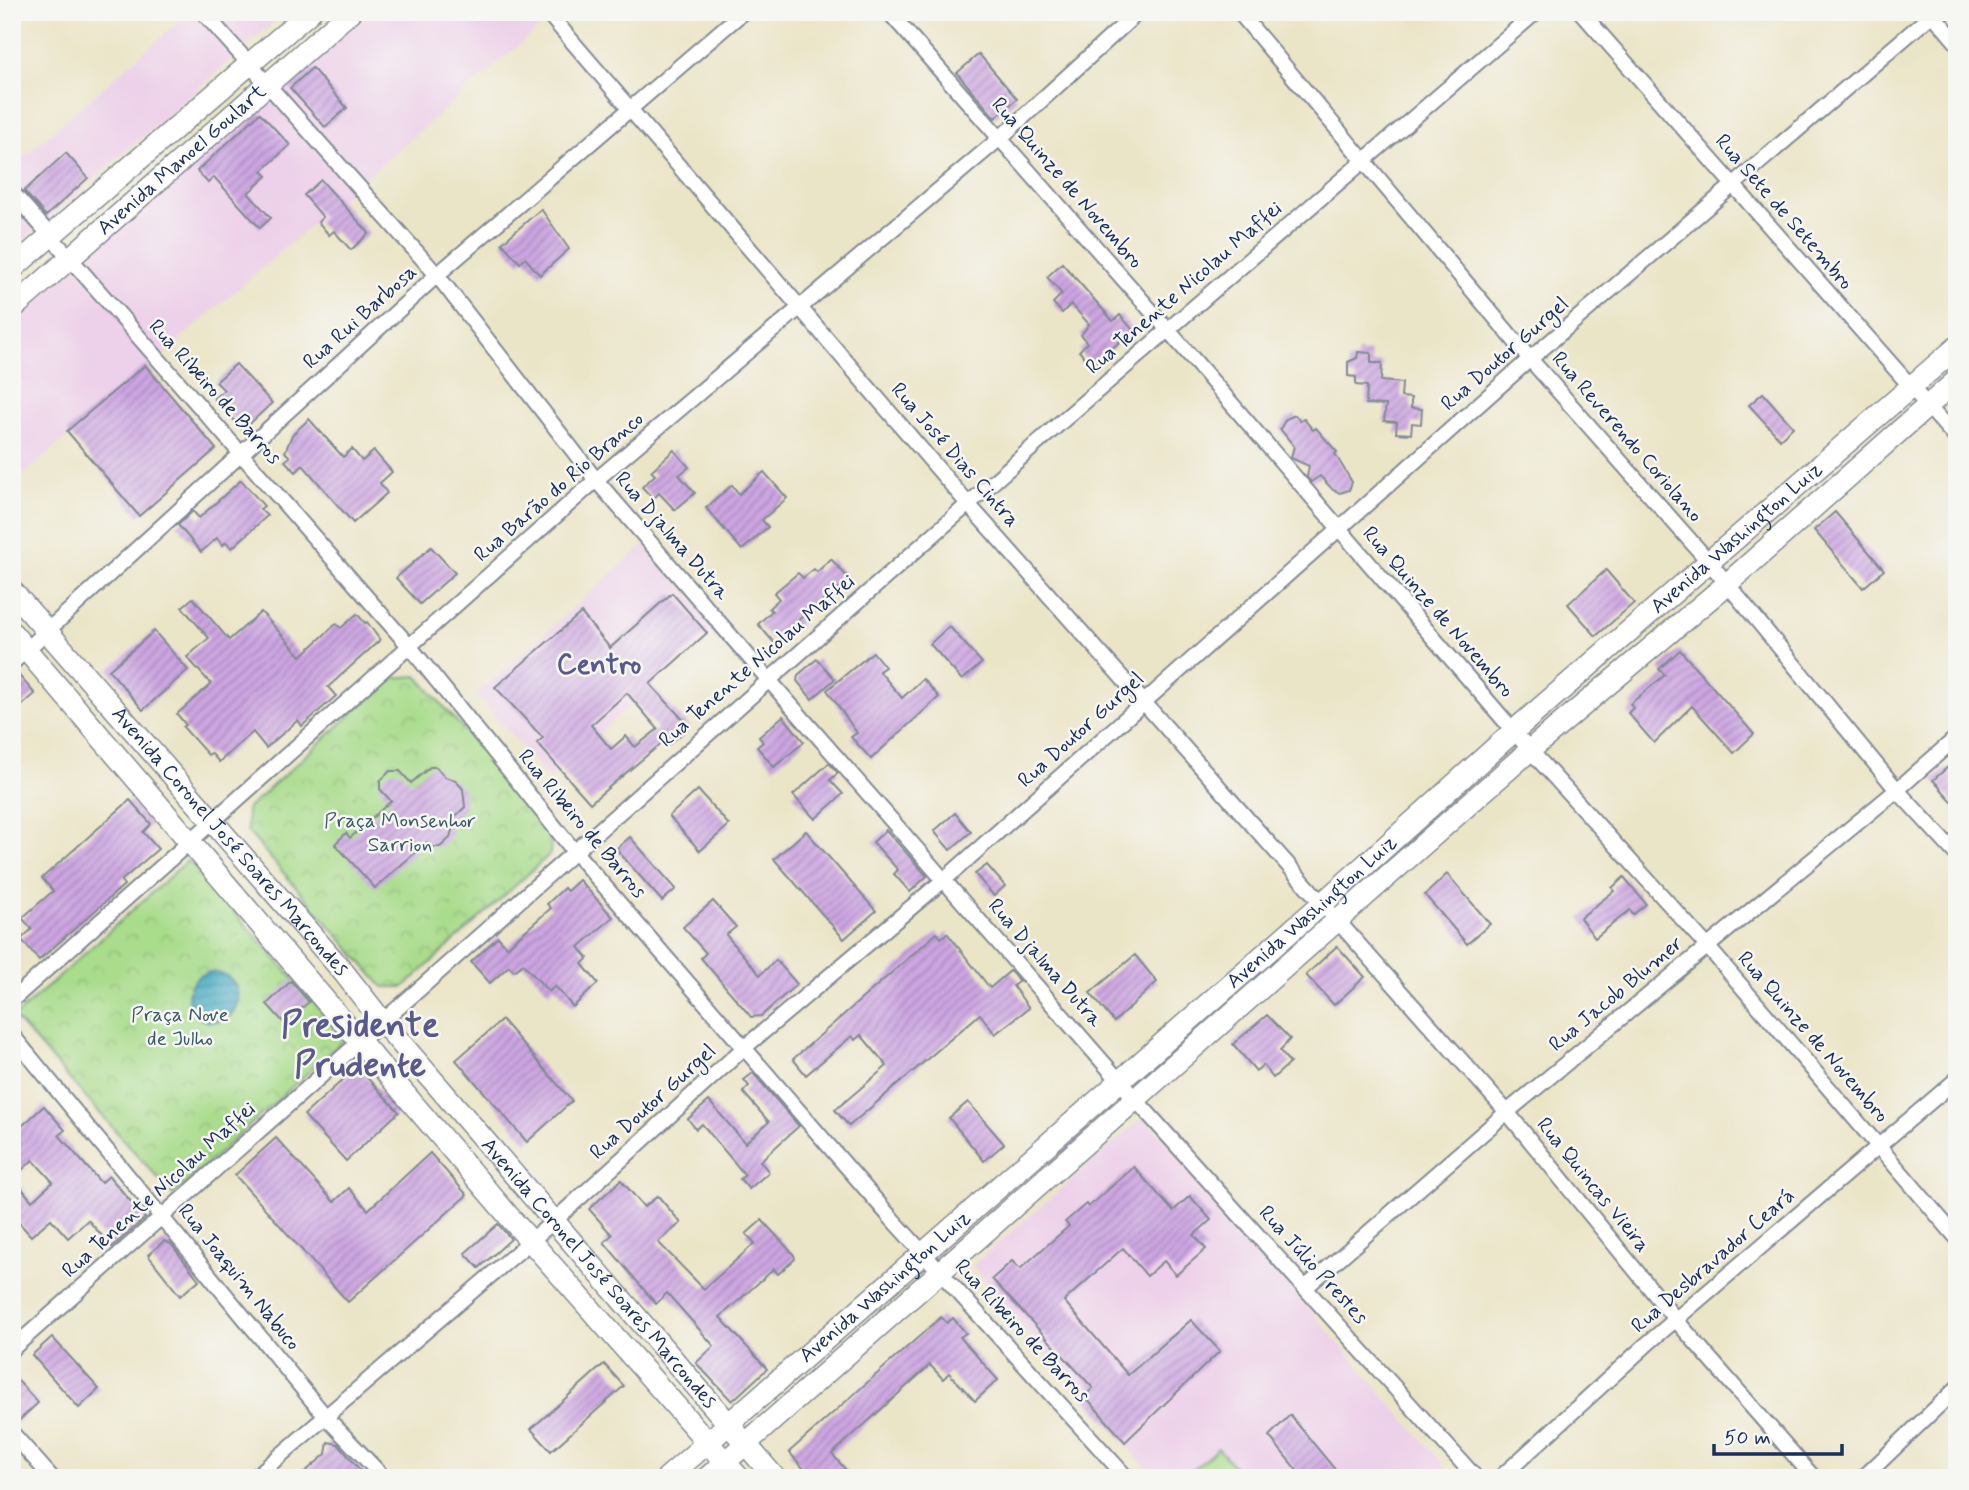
<svg xmlns="http://www.w3.org/2000/svg" width="1969" height="1490" font-family="Mynerve,sans-serif">
<defs>
<pattern id="park-crowns" width="20" height="18" patternUnits="userSpaceOnUse" patternTransform="scale(1.75)"><rect width="20" height="18" fill="#a9dc8b"/><path d="M2 6a3 3 0 1 1 6 0M12 15a3 3 0 1 1 6 0" fill="none" stroke="#91bd7a"/></pattern>
<pattern id="water-rules" width="6" height="5" patternUnits="userSpaceOnUse" patternTransform="scale(1.75)"><rect width="6" height="5" fill="#41a8c1"/><path d="M0 2.5h6" fill="none" stroke="#3689a0"/></pattern>
<pattern id="building-hatch" width="6" height="6" patternUnits="userSpaceOnUse" patternTransform="scale(1.75)"><rect width="6" height="6" fill="#cda6e2"/><path d="M-1 1l2-2M0 6l6-6M5 7l2-2" fill="none" stroke="#a688ba"/></pattern>
</defs>
<rect width="100%" height="100%" fill="#f6f6f2"/>
<filter id="ink" filterUnits="userSpaceOnUse"><feTurbulence type="fractalNoise" baseFrequency=".0143" numOctaves="2"/><feDisplacementMap in="SourceGraphic" scale="14" xChannelSelector="R" yChannelSelector="G"/><feConvolveMatrix kernelMatrix="1 2 1 2 8 2 1 2 1" color-interpolation-filters="sRGB"/></filter>
<filter id="wash" filterUnits="userSpaceOnUse"><feTurbulence type="fractalNoise" baseFrequency=".00686" numOctaves="4" result="noise"/><feDisplacementMap in="SourceGraphic" scale="28" xChannelSelector="R" yChannelSelector="G"/><feGaussianBlur stdDeviation="1.57" result="paint"/><feColorMatrix in="noise" values="0 0 0 0 0 0 0 0 0 0 0 0 0 0 0 0 0 1.4 0 .05"/><feComposite in="paint" operator="in"/></filter>
<g filter="url(#wash)">
<rect width="100%" height="100%" fill="#ebe5c8"/>
<g fill="#edd0e9">
<polygon points="190,12 286,12 12,250 12,167"/>
<polygon points="366,12 557,12 12,485 12,322"/>
<polygon points="645,544 718,627 549,778 476,695"/>
<polygon points="1144,1117 1455,1478 1155,1478 972,1266"/>
</g>
<g fill="url(#park-crowns)" stroke="#628674" stroke-width="2">
<polygon points="417,676 552,831 550,854 404,987 383,987 247,831 247,809 391,678"/>
<polygon points="188,860 346,1038 173,1195 14,1017"/>
</g>
<polygon fill="#a9dc8b" stroke="#628674" stroke-width="2" points="1218,1448 1244,1478 1184,1478"/>
<circle fill="url(#water-rules)" stroke="#2e6c90" stroke-width="2" cx="213" cy="997" r="25"/>
<g id="blocks">
<g fill="url(#building-hatch)" fill-rule="evenodd">
<polygon points="979,54 1017,99 995,118 957,73"/>
<polygon points="312,68 347,108 325,127 290,88"/>
<polygon points="260,113 290,145 262,171 267,176 248,193 271,218 260,228 214,177 208,183 197,171"/>
<polygon points="66,153 88,178 46,216 24,191"/>
<polygon points="321,180 369,233 351,250 334,231 329,235 318,222 323,217 304,195"/>
<polygon points="541,209 569,249 540,275 525,258 520,263 502,243"/>
<polygon points="1062,263 1113,321 1120,315 1133,330 1092,366 1079,351 1087,343 1081,335 1089,324 1071,304 1062,313 1053,303 1062,294 1047,277"/>
<polygon points="1358,352 1371,353 1371,363 1382,363 1381,381 1402,383 1401,397 1411,398 1411,408 1422,409 1421,424 1412,423 1411,434 1396,433 1397,422 1384,421 1386,405 1366,404 1367,386 1356,385 1356,377 1348,376 1348,362 1357,358"/>
<polygon points="236,364 272,403 243,430 214,398 224,390 216,382"/>
<polygon points="145,365 216,449 139,516 67,431"/>
<polygon points="1763,393 1793,427 1780,439 1749,405"/>
<polygon points="1295,415 1300,421 1304,419 1313,430 1316,428 1337,452 1335,454 1352,482 1349,490 1340,493 1333,490 1320,476 1311,482 1307,477 1309,466 1291,458 1294,446 1280,429 1286,419"/>
<polygon points="309,419 343,457 352,449 362,461 374,451 392,472 380,483 387,493 353,523 303,465 296,472 285,461 290,457 285,452 292,435"/>
<polygon points="674,450 689,467 679,475 695,493 675,510 659,493 653,499 642,487 655,475 651,471"/>
<polygon points="764,472 787,498 762,520 768,527 742,550 706,508 732,485 739,494"/>
<polygon points="241,480 264,506 260,509 267,516 232,548 226,542 223,545 217,538 201,552 178,525 193,511 199,518"/>
<polygon points="1835,512 1884,570 1863,588 1814,530"/>
<polygon points="431,547 455,573 420,604 396,578"/>
<polygon points="831,559 850,580 798,620 801,623 776,645 758,624 772,611 769,608 779,599 774,593 798,573 803,578 814,569 817,572"/>
<polygon points="1606,570 1634,603 1596,636 1568,604"/>
<path d="M672 593 707 633 650 684 690 727 667 746 663 742 590 803 537 743 543 738 495 687 581 613 610 648ZM627 693 658 729 635 747 626 736 611 749 591 725Z"/>
<polygon points="193,598 229,640 261,612 301,656 336,624 341,628 357,614 365,623 367,622 380,640 328,687 336,696 302,726 298,720 266,748 253,732 219,762 211,753 208,755 183,727 186,725 177,714 211,684 187,657 209,638 182,607"/>
<polygon points="949,626 982,663 962,680 930,644"/>
<polygon points="154,631 188,670 143,710 109,670"/>
<polygon points="1680,650 1754,734 1734,753 1692,706 1654,743 1628,713 1633,708 1630,704 1665,675 1659,669"/>
<polygon points="873,652 885,667 879,671 902,698 923,679 939,697 871,759 851,737 857,733 827,690"/>
<polygon points="817,659 835,679 812,699 797,681 798,675"/>
<polygon points="12,672 16,672 35,694 12,714"/>
<polygon points="783,716 804,742 774,767 757,747 763,742 759,737"/>
<polygon points="829,763 838,773 830,780 843,794 815,819 793,795"/>
<polygon points="430,767 436,767 445,777 455,780 463,789 465,807 447,824 452,830 450,838 440,847 432,847 427,842 375,888 335,844 346,833 350,838 391,801 380,789 380,781 390,771 400,771 411,783"/>
<polygon points="1948,767 1957,778 1957,807 1933,780"/>
<polygon points="698,790 729,825 700,851 669,816"/>
<polygon points="130,800 151,824 143,832 158,849 121,881 124,885 39,960 21,939 32,929 22,918 53,891 42,878"/>
<polygon points="955,813 971,832 950,850 934,831"/>
<polygon points="886,830 927,876 910,892 894,874 898,870 873,842"/>
<polygon points="806,831 876,911 844,939 774,859"/>
<polygon points="630,837 676,889 662,901 616,849"/>
<polygon points="987,865 1005,886 994,896 975,874"/>
<polygon points="1447,874 1490,924 1467,944 1425,895"/>
<polygon points="1624,877 1646,904 1633,915 1630,910 1595,938 1580,918 1614,891 1612,888"/>
<polygon points="579,880 613,917 579,947 588,958 582,964 598,983 573,1007 555,986 549,992 523,964 514,971 509,966 490,983 471,962 498,937 507,947 551,908 547,904 564,888 567,891"/>
<polygon points="713,901 736,927 726,935 760,975 776,960 797,984 761,1016 751,1017 701,958 706,953 683,927"/>
<polygon points="937,933 941,938 947,933 990,988 1010,971 1019,981 1013,986 1029,1008 995,1034 980,1014 849,1126 835,1110 887,1066 861,1035 855,1040 852,1036 806,1075 793,1059"/>
<polygon points="1337,946 1365,977 1334,1005 1306,975"/>
<polygon points="1135,955 1157,982 1114,1022 1090,993"/>
<polygon points="291,981 309,1002 284,1023 267,1004"/>
<polygon points="1267,1015 1290,1039 1280,1051 1290,1063 1273,1078 1263,1065 1256,1071 1233,1044"/>
<polygon points="502,1020 572,1101 527,1142 456,1060"/>
<polygon points="357,1067 399,1112 346,1161 304,1115"/>
<polygon points="753,1073 799,1126 760,1161 769,1172 749,1189 740,1179 745,1175 702,1124 696,1129 688,1119 709,1101 745,1143 769,1122 743,1092 749,1086 744,1080"/>
<polygon points="968,1102 1004,1144 984,1161 949,1118"/>
<path d="M44 1106 65 1130 59 1135 101 1183 109 1176 145 1218 112 1247 88 1220 68 1238 51 1219 31 1236 12 1215V1135ZM33 1160 53 1182 32 1201 13 1178Z"/>
<polygon points="276,1138 334,1202 349,1188 368,1210 430,1153 467,1195 348,1302 235,1175"/>
<polygon points="1134,1167 1173,1211 1190,1196 1211,1220 1194,1235 1206,1249 1176,1275 1164,1261 1147,1276 1123,1248 1064,1301 1128,1375 1191,1320 1220,1351 1125,1442 1085,1396 1093,1388 992,1279 1012,1261 1020,1269 1069,1226 1065,1222 1086,1204 1088,1207"/>
<polygon points="621,1180 644,1207 658,1196 681,1223 658,1242 704,1289 755,1243 746,1234 762,1220 794,1255 795,1259 778,1274 774,1269 720,1317 767,1369 732,1401 696,1363 714,1346 667,1293 656,1304 604,1242 612,1235 589,1209"/>
<polygon points="498,1224 511,1239 479,1268 465,1253"/>
<polygon points="164,1241 171,1244 199,1280 180,1296 148,1255"/>
<polygon points="941,1317 947,1323 953,1318 966,1333 960,1337 998,1380 975,1401 949,1373 943,1379 930,1365 832,1454 853,1478 812,1478 789,1452"/>
<polygon points="52,1337 99,1389 79,1408 32,1355"/>
<polygon points="604,1364 624,1386 551,1451 531,1429"/>
<polygon points="12,1374 38,1403 15,1424 12,1424"/>
<polygon points="1290,1415 1342,1478 1303,1478 1269,1436"/>
<polygon points="328,1442 338,1444 367,1478 298,1478 326,1454"/>
</g>
</g>
</g>
<g filter="url(#ink)">
<use href="#blocks" fill-opacity="0" stroke="#838a93" stroke-width="2"/>
<g fill="none" stroke-linecap="round" stroke-linejoin="round">
<g stroke="#838a93" stroke-width="18">
<g id="street">
<polyline points="203,12 437,275 596,480 768,679 1136,1100 1476,1478"/>
<polyline points="547,12 968,504 1507,1112 1676,1320 1814,1478"/>
<polyline points="889,12 1168,330 1530,750 1707,946 1957,1238"/>
<polyline points="1239,12 1530,359 1710,563 1897,790 1957,855"/>
<polyline points="1581,12 1957,439"/>
<polyline points="1931,12 1957,43"/>
<polyline points="12,192 410,647 574,851 892,1219 1127,1478"/>
<polyline points="12,663 437,275 743,12"/>
<polyline points="12,1000 596,480 999,139 1138,12"/>
<polyline points="12,1035 325,1416 384,1478"/>
<polyline points="1305,1288 1507,1112 1897,790 1957,737"/>
<polyline points="12,1349 1060,423 1536,12"/>
<polyline points="12,1433 52,1478"/>
<polyline points="254,1478 554,1221 745,1047 945,879 1530,359 1935,12"/>
<polyline points="1500,1478 1647,1344 1957,1079"/>
<polyline points="1863,1478 1957,1388"/>
</g>
</g>
<g stroke="#838a93" stroke-width="24">
<g id="secondary">
<polyline points="12,269 310,12"/>
<path id="s1" d="M12 309 350 12"/>
<path id="s2" d="M12 591 341 969 381 1020 775 1478"/>
<polyline points="12,633 512,1220 739,1478"/>
<path id="s3" d="M667 1478 1323 903 1515 730 1957 347"/>
<polyline points="707,1478 1530,750 1727,584 1957,380"/>
</g>
</g>
<use href="#street" stroke="#fff" stroke-width="14"/>
<use href="#secondary" stroke="#fff" stroke-width="21"/>
</g>
</g>
<g text-anchor="middle" dominant-baseline="central" stroke-width="5" stroke-linejoin="round" paint-order="stroke">
<g font-size="21" fill="#1b2f5e" stroke="#f6f6f2">
<text stroke="none"><textPath href="#s1" startOffset="226">Avenida Manoel Goulart</textPath></text>
<text transform="translate(1067 183) rotate(49)">Rua Quinze de Novembro</text>
<text transform="translate(1784 212) rotate(49)">Rua Sete de Setembro</text>
<text transform="translate(1184 288) rotate(-41)">Rua Tenente Nicolau Maffei</text>
<text transform="translate(360 317) rotate(-42)">Rua Rui Barbosa</text>
<text transform="translate(1505 354) rotate(-41)">Rua Doutor Gurgel</text>
<text transform="translate(215 392) rotate(48)">Rua Ribeiro de Barros</text>
<text transform="translate(1627 437) rotate(49)">Rua Reverendo Coriolano</text>
<text transform="translate(955 455) rotate(49)">Rua José Dias Cintra</text>
<text transform="translate(559 487) rotate(-41)">Rua Barão do Rio Branco</text>
<text transform="translate(672 536) rotate(49)">Rua Djalma Dutra</text>
<text stroke="none"><textPath href="#s3" startOffset="1424">Avenida Washington Luiz</textPath></text>
<text transform="translate(1438 612) rotate(49)">Rua Quinze de Novembro</text>
<text transform="translate(757 661) rotate(-41)">Rua Tenente Nicolau Maffei</text>
<text transform="translate(1081 730) rotate(-42)">Rua Doutor Gurgel</text>
<text transform="translate(582 824) rotate(50)">Rua Ribeiro de Barros</text>
<text stroke="none"><textPath href="#s2" startOffset="332">Avenida Coronel José Soares Marcondes</textPath></text>
<text stroke="none"><textPath href="#s3" startOffset="858">Avenida Washington Luiz</textPath></text>
<text transform="translate(1045 963) rotate(49)">Rua Djalma Dutra</text>
<text transform="translate(1616 994) rotate(-40)">Rua Jacob Blumer</text>
<text transform="translate(1813 1037) rotate(49)">Rua Quinze de Novembro</text>
<text transform="translate(653 1102) rotate(-42)">Rua Doutor Gurgel</text>
<text transform="translate(1593 1185) rotate(51)">Rua Quincas Vieira</text>
<text transform="translate(159 1190) rotate(-42)">Rua Tenente Nicolau Maffei</text>
<text transform="translate(1713 1261) rotate(-41)">Rua Desbravador Ceará</text>
<text transform="translate(1313 1265) rotate(48)">Rua Júlio Prestes</text>
<text stroke="none"><textPath href="#s2" startOffset="900">Avenida Coronel José Soares Marcondes</textPath></text>
<text transform="translate(239 1277) rotate(51)">Rua Joaquim Nabuco</text>
<text stroke="none"><textPath href="#s3" startOffset="290">Avenida Washington Luiz</textPath></text>
<text transform="translate(1022 1331) rotate(47)">Rua Ribeiro de Barros</text>
</g>
<g font-size="21" fill="#3e5a69" stroke="#f6f6f2">
<text x="400" y="821">Praça Monsenhor<tspan x="400" dy="24">Sarrion</tspan></text>
<text x="180" y="1015">Praça Nove<tspan x="180" dy="24">de Julho</tspan></text>
</g>
<g font-size="28" font-weight="bold" fill="#59598c" stroke="#f6f6f2">
<text x="599" y="665">Centro</text>
</g>
<g font-size="35" font-weight="bold" fill="#59598c" stroke="#f6f6f2">
<text x="360" y="1026">Presidente<tspan x="360" dy="40">Prudente</tspan></text>
</g>
</g>
<rect width="1969" height="1490" fill="none" stroke="#f6f6f2" stroke-width="42"/>
<path d="M1714 1444v10h128v-10" fill="none" stroke="#1b2f5e" stroke-width="3.5"/>
<text x="1724" y="1444" font-size="21" fill="#1b2f5e" stroke="#f6f6f2" stroke-width="5" paint-order="stroke">50 m</text>
</svg>
